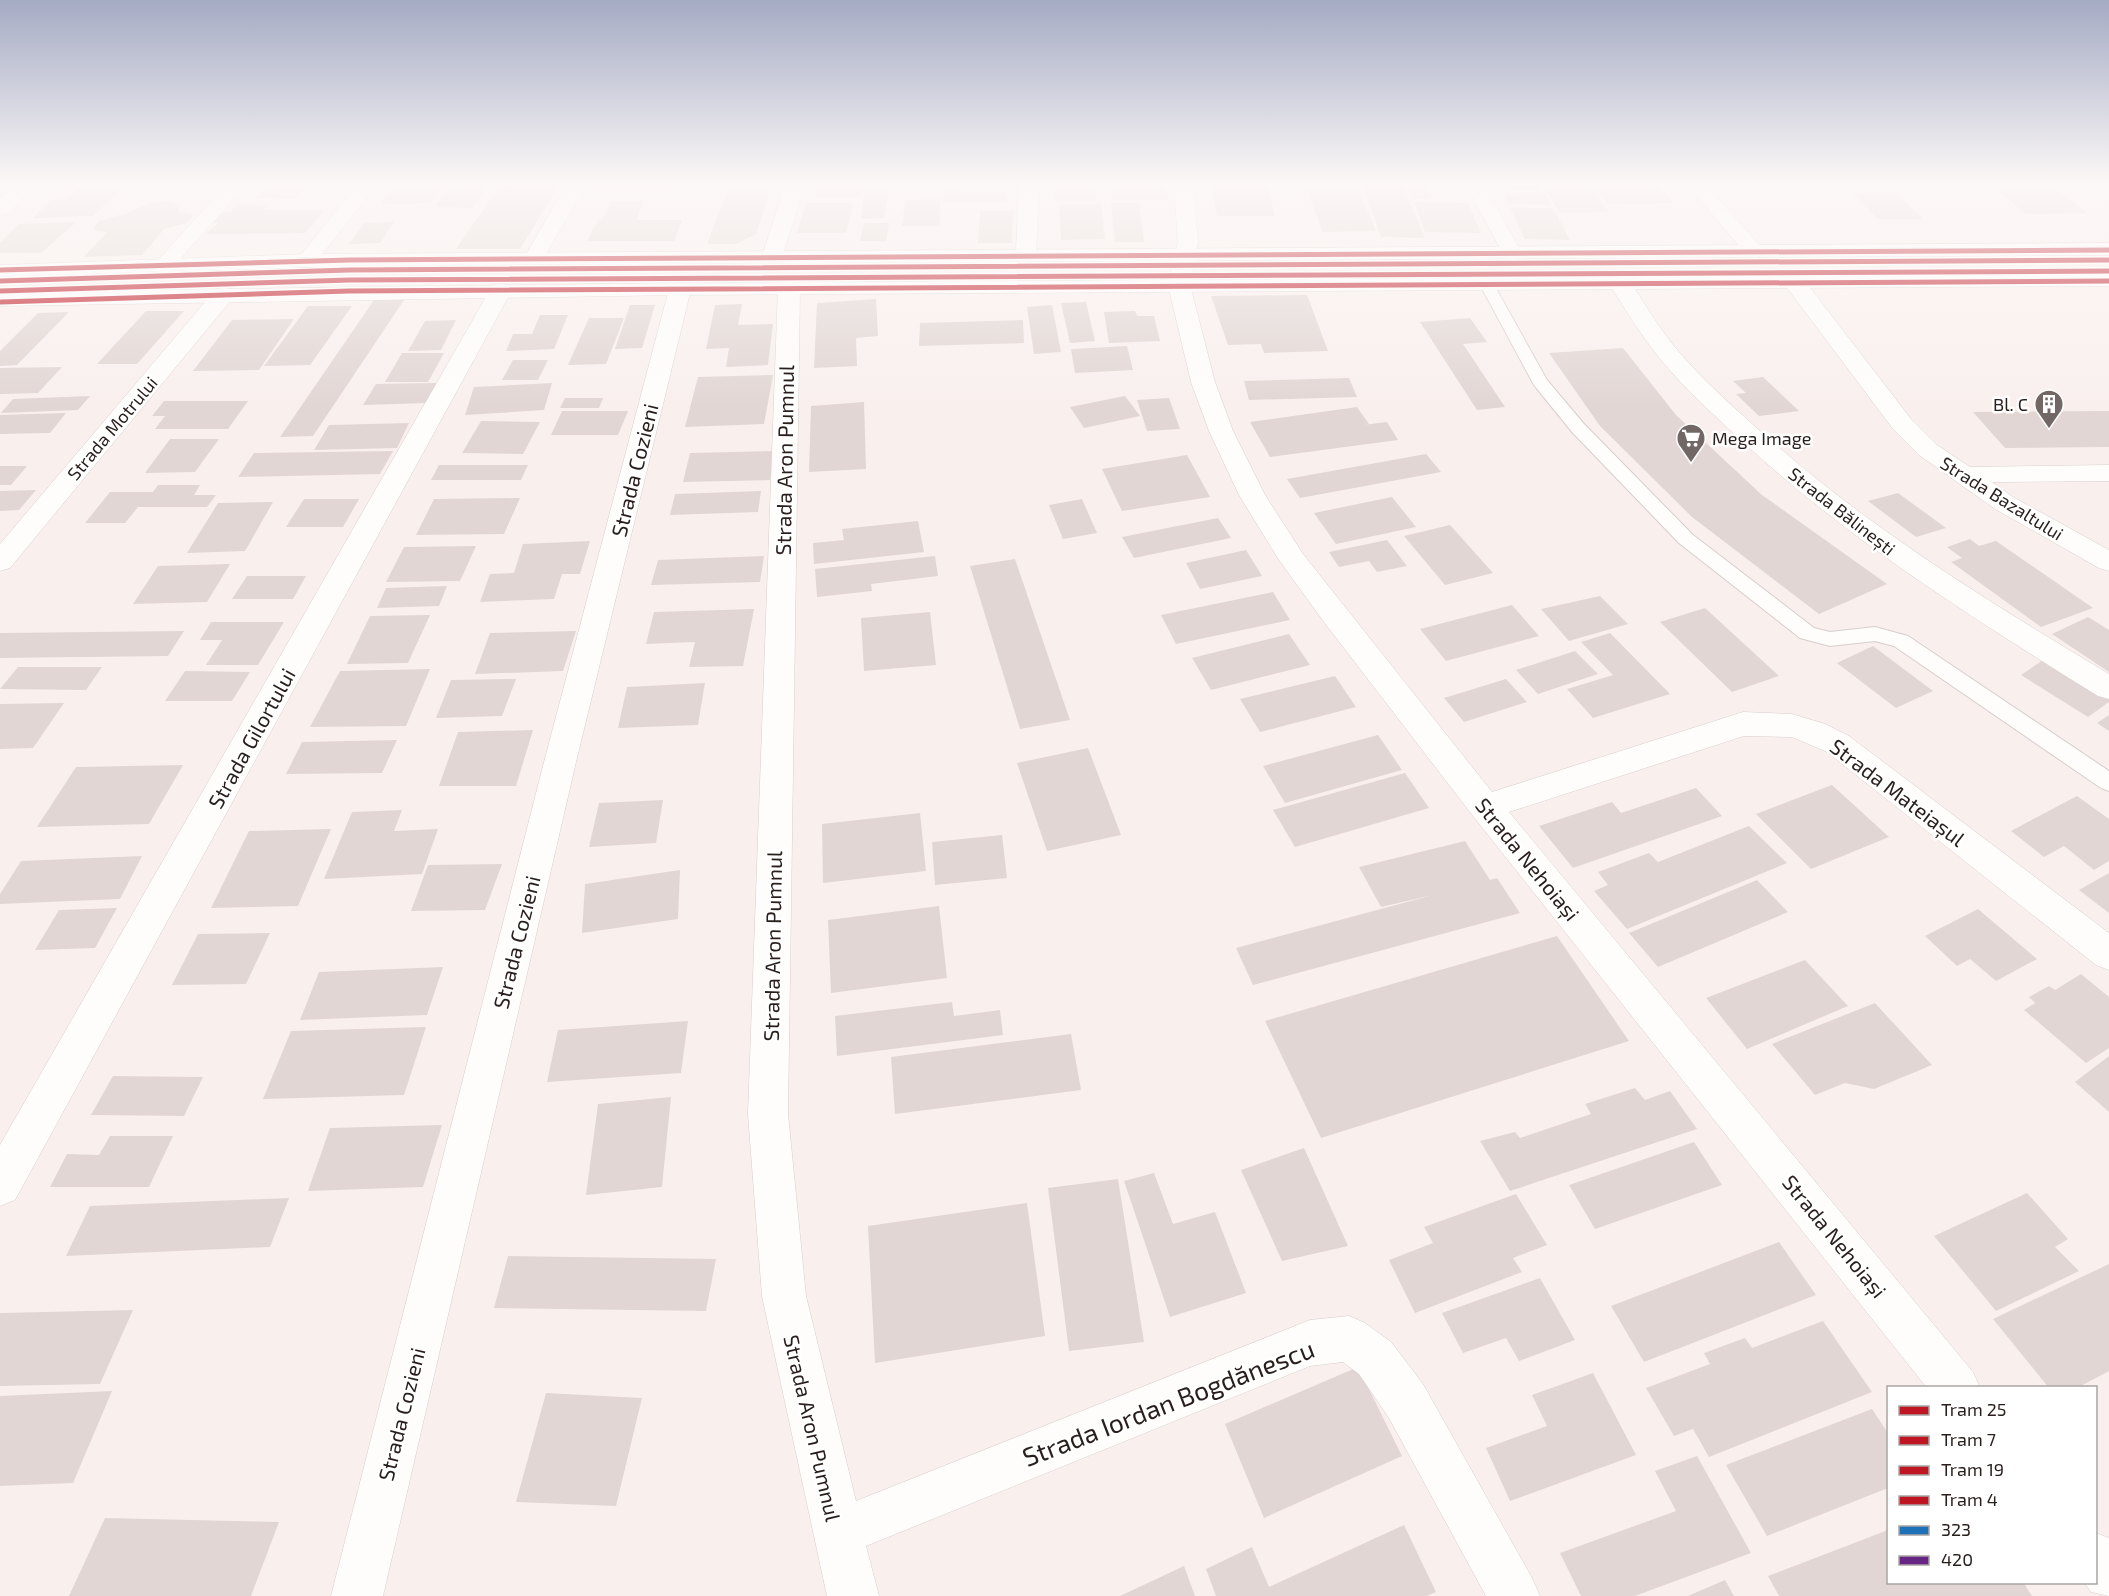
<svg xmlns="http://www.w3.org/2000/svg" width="2109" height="1596" font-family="'Exo 2',sans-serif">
<rect width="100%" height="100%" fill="#f9f0ee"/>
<g fill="#e1d6d3">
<polygon points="269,184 309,184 294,199 255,198"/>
<polygon points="444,184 430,203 381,204 395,185"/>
<polygon points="452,184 489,184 472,208 435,207"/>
<polygon points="501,184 560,184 520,249 456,249"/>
<polygon points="603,184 678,184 675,189 600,189"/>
<polygon points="818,184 863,184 861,197 815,197"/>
<polygon points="865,184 890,184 884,218 861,219"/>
<polygon points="1055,184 1096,184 1096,201 1054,200"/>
<polygon points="1111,184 1166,184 1168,200 1112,200"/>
<polygon points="1211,184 1267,184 1275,216 1217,216"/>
<polygon points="1362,184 1402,184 1425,238 1381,237"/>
<polygon points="1407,184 1454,184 1455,187 1425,187 1431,199 1414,199"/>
<polygon points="1509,184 1539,184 1543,191 1513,190"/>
<polygon points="1542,184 1589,184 1609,212 1560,213"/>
<polygon points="1592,184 1658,184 1673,203 1607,204"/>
<polygon points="945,185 961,185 960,193 1007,193 1007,202 943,202"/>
<polygon points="123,187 93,216 33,218 51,200 68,199 77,189"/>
<polygon points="728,189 771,189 756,234 736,244 707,244"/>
<polygon points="1358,189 1376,231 1323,232 1307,190"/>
<polygon points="1997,190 2057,190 2087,213 2026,214"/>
<polygon points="1518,192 1544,193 1551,205 1508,204 1504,195 1519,195"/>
<polygon points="1895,192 1923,219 1878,219 1852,193"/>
<polygon points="941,199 939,226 902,226 905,200"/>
<polygon points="164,201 175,203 180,212 191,213 193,216 187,223 164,229 142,255 84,257 107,232 96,231 94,227 99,221 124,214 151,203"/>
<polygon points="611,201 644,201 636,220 682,220 674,241 587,241 598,220 602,220"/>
<polygon points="1414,202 1468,203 1481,233 1425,232"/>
<polygon points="806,203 853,203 846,233 797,233"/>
<polygon points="1111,203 1139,203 1144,242 1115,242"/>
<polygon points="237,204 268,205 263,210 325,210 305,233 206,234 218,223 211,223 220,212 230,212"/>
<polygon points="1101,204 1105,239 1061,240 1059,205"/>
<polygon points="1510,208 1553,208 1570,240 1525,239"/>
<polygon points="980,211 1013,211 1012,243 978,243"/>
<polygon points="76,222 41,253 0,253 0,243 19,224"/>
<polygon points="394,222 380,243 349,244 364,223"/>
<polygon points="864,223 889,223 886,241 860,241"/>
<polygon points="1307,295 1328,351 1264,353 1261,344 1228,345 1211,296"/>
<polygon points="876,299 878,336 856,338 857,366 814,368 817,303"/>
<polygon points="374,300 404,300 313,436 280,437"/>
<polygon points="1086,302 1095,341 1070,343 1061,303"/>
<polygon points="742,304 738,325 773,324 768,365 726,367 729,348 706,349 715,305"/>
<polygon points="630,305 655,305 642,348 615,349"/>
<polygon points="1052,305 1061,352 1034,354 1027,307"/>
<polygon points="308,306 352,306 310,365 264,366"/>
<polygon points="146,311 184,311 137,364 97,364"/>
<polygon points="1135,311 1137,316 1154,316 1160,341 1109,343 1104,312"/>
<polygon points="69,312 17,365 0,366 0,351 38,313"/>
<polygon points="540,315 568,315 554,349 506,351 513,334 532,334"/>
<polygon points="589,318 624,318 606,364 568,365"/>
<polygon points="1470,318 1487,342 1463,344 1505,407 1477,410 1420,322"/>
<polygon points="294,319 259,370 193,371 232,320"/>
<polygon points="456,320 441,350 408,351 425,321"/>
<polygon points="1023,320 1024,343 919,346 920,323"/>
<polygon points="1127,346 1133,370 1075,373 1071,349"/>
<polygon points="1623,348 1676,415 1762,495 1887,584 1819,614 1692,517 1600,426 1549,353"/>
<polygon points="402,353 444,353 428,382 385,382"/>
<polygon points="513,360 548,360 538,380 502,380"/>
<polygon points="62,367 38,393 0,394 0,368"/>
<polygon points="773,375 764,424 685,427 698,377"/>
<polygon points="1763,377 1799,411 1759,416 1736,394 1746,393 1733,381"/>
<polygon points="1349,378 1357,397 1249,400 1244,381"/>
<polygon points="438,383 427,403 363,405 376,384"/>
<polygon points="552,383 544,410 465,415 474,387"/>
<polygon points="90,396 78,410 1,413 13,399"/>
<polygon points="1125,396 1140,416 1084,428 1070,407"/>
<polygon points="565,398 603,398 599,408 560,408"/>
<polygon points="1169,398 1180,429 1147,431 1137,400"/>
<polygon points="164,401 248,401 228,429 155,429 165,416 152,416"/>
<polygon points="864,402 866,469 809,472 811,406"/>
<polygon points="1357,407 1369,424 1363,425 1387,422 1398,440 1270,457 1250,422"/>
<polygon points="562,411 628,411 618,435 551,435"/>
<polygon points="2109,411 2109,447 2005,448 1973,412"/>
<polygon points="66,413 50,433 0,434 0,415"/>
<polygon points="481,421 540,422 523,454 462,453"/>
<polygon points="409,423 397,448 314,450 329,425"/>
<polygon points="170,439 219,439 195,472 145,473"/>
<polygon points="393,451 380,474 238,477 254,453"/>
<polygon points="775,451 770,480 683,482 690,453"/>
<polygon points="1426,454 1441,472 1300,498 1287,479"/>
<polygon points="1187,455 1210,497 1122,511 1102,469"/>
<polygon points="439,465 528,465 521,480 431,480"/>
<polygon points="0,466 27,466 11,485 0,485"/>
<polygon points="158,485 200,485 194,495 216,495 207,507 138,507 125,523 85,523 110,492 153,492"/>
<polygon points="36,490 19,510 0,511 0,491"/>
<polygon points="761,491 758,512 670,515 675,494"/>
<polygon points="1898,493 1946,528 1916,537 1868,501"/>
<polygon points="1392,497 1416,527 1336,544 1314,513"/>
<polygon points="520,498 504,534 416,535 434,499"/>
<polygon points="304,499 359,499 343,527 286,527"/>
<polygon points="1082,499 1097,533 1063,539 1049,505"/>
<polygon points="273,502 245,551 187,553 218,503"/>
<polygon points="1218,518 1231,538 1134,558 1122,537"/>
<polygon points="918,521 924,552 814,564 813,543 844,540 842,529"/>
<polygon points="1450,525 1493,573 1445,585 1404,536"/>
<polygon points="1970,539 1979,546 1996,541 2093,608 2041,627 1951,562 1962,558 1947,547"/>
<polygon points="1387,540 1407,566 1377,572 1369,561 1339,567 1329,552"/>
<polygon points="590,541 580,574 562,574 554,599 480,602 490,574 514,573 523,544"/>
<polygon points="476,546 460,581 386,582 404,547"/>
<polygon points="1246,550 1262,576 1200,589 1186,563"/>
<polygon points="764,556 760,582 651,585 658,560"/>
<polygon points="935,556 938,576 871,584 872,591 817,597 815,569"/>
<polygon points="1015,559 1070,720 1020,729 970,566"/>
<polygon points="230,564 207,602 133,604 158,566"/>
<polygon points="247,576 306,576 293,599 232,599"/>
<polygon points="447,586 439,606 377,608 386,588"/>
<polygon points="1273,592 1290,620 1176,644 1161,615"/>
<polygon points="1600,596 1628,624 1569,641 1541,609"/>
<polygon points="1512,605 1539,636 1446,661 1420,629"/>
<polygon points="1705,608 1779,676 1732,692 1660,622"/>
<polygon points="754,609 743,666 689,667 695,642 646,644 654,612"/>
<polygon points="930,612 936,665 864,671 861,618"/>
<polygon points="430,615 408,663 347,664 370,616"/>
<polygon points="2088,617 2109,630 2109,672 2052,634"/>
<polygon points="211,622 284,622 258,665 206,665 222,640 200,640"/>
<polygon points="184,631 168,656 0,658 0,633"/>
<polygon points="576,631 563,671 475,674 490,633"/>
<polygon points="1610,633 1670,694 1593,718 1567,689 1613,675 1581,642"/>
<polygon points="1289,634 1310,665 1211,690 1192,658"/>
<polygon points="1873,646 1933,691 1896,708 1837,663"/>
<polygon points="1575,651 1598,674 1538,694 1516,670"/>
<polygon points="2046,658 2109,697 2109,702 2088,717 2021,675"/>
<polygon points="18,667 102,667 86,690 0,689"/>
<polygon points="430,669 406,726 310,727 340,671"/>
<polygon points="185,671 250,672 232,701 165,701"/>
<polygon points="1335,676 1356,707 1260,732 1240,699"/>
<polygon points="516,679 502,716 436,718 451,680"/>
<polygon points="1506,679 1527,702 1464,722 1444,698"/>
<polygon points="705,683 698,725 618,728 627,687"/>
<polygon points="64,703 33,748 0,749 0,704"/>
<polygon points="2109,715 2109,731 2097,723"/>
<polygon points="533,730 516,786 439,786 458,732"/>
<polygon points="1378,735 1402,770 1285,803 1263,766"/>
<polygon points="397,740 382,773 286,774 302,742"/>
<polygon points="1088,748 1121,835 1047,851 1017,763"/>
<polygon points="183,765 149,824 37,827 76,767"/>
<polygon points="1405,773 1429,808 1295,847 1273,810"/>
<polygon points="1832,785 1889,837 1811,869 1756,814"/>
<polygon points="1696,788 1722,816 1573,868 1539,826 1612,802 1621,813"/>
<polygon points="2077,796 2109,819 2109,861 2094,870 2064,846 2044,857 2011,831"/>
<polygon points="663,800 656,843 589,847 599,803"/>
<polygon points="402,810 394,831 438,829 422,874 324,879 352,812"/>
<polygon points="920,813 926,871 823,883 822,824"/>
<polygon points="1749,826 1787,863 1627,929 1594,891 1608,885 1598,872 1649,853 1658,862"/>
<polygon points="331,829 298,906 211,908 249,831"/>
<polygon points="1002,835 1007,878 935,885 932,842"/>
<polygon points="1465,841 1490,880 1497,878 1520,913 1253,985 1236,948 1433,895 1381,907 1359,867"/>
<polygon points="142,856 120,899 0,904 0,894 21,861"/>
<polygon points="502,864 485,910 411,911 428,865"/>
<polygon points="680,870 678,919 582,933 585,884"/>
<polygon points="2109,873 2109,913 2079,890"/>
<polygon points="1757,880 1788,912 1658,967 1629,933"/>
<polygon points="939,906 947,978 831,993 828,920"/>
<polygon points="117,908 95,948 35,950 59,910"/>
<polygon points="1978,909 2037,959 1996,981 1970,959 1957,966 1925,936"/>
<polygon points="270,933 246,984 172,985 198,934"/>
<polygon points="1557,936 1629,1041 1321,1138 1265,1021"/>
<polygon points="1805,960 1848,1006 1747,1049 1706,998"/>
<polygon points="443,967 427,1015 300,1020 319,972"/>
<polygon points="2081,974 2109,997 2109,1048 2086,1063 2024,1010 2035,1003 2029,997 2049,986 2055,990"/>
<polygon points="952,1002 954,1016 1000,1010 1003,1035 837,1056 835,1016"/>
<polygon points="1875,1003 1932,1065 1874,1089 1845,1083 1815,1095 1772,1044"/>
<polygon points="688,1021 681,1073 547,1082 558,1030"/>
<polygon points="426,1027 404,1095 263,1099 291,1031"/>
<polygon points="1071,1034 1081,1090 895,1114 891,1057"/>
<polygon points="2109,1056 2109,1112 2075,1082"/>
<polygon points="113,1076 203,1077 184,1116 91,1115"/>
<polygon points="1635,1088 1645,1100 1670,1091 1697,1129 1510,1191 1480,1141 1515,1132 1520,1138 1591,1114 1585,1104"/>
<polygon points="671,1097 662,1187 586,1195 598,1104"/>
<polygon points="442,1125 423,1187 308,1191 330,1128"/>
<polygon points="110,1136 173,1136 149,1187 50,1187 67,1154 99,1155"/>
<polygon points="1694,1142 1722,1185 1595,1229 1569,1185"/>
<polygon points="1304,1148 1348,1246 1282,1261 1241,1170"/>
<polygon points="1154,1173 1173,1224 1215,1212 1246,1293 1170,1317 1124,1181"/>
<polygon points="1118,1179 1144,1342 1069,1351 1048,1188"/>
<polygon points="2027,1193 2068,1239 2055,1247 2079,1271 1996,1311 1934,1236"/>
<polygon points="1516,1194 1547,1245 1513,1258 1522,1272 1415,1313 1389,1260 1433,1243 1424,1227"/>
<polygon points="289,1198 270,1247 66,1256 90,1206"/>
<polygon points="1027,1203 1045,1336 875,1363 868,1226"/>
<polygon points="1779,1242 1816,1295 1644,1362 1611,1306"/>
<polygon points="508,1256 716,1259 706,1311 494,1308"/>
<polygon points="2109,1264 2109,1371 2077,1388 2049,1388 1993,1319"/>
<polygon points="1540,1278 1575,1340 1519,1361 1506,1338 1463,1353 1442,1313"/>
<polygon points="133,1310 100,1384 0,1386 0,1313"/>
<polygon points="1823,1321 1872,1392 1709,1457 1693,1429 1674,1436 1646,1388 1710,1364 1704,1353 1745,1338 1752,1348"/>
<polygon points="1358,1367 1402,1456 1264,1518 1225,1424"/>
<polygon points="1593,1373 1636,1455 1510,1501 1486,1448 1547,1426 1532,1395"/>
<polygon points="112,1391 73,1483 0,1486 0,1396"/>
<polygon points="546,1393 642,1398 616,1506 516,1502"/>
<polygon points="1872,1409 1888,1433 1888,1488 1767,1536 1726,1465"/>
<polygon points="1697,1456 1751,1553 1635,1596 1581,1596 1560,1553 1676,1511 1655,1471"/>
<polygon points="105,1518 279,1522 251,1596 69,1596"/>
<polygon points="1404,1525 1436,1592 1427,1596 1216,1596 1206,1569 1252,1547 1269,1587"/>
<polygon points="1888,1530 1888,1582 2023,1582 2032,1596 1779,1596 1768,1576"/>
<polygon points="1184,1566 1195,1596 1120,1596"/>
<polygon points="1725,1580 1734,1596 1688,1596"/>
</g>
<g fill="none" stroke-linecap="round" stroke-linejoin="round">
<g stroke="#d7cecc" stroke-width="2">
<polygon id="service" points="1486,279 1493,283 1547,380 1584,424 1693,535 1814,628 1830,632 1875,627 1908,636 2109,771 2109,791 2101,788 1894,646 1875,641 1830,646 1800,638 1679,543 1572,432 1534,385 1479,283"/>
</g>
<g stroke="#d7cecc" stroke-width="1">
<g id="minor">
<polygon points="17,184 38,184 7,214 0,216 0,199"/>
<polygon points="227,184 247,184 173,267 166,269 159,267 156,263 159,259"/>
<polygon points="358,184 378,184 314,264 307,266 300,264 297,260 300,256"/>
<polygon points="567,184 587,184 541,262 534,264 527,262 524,258"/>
<polygon points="785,184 805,184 782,257 779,261 772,263 765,261 762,257"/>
<polygon points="1019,184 1039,184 1036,255 1033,259 1026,261 1019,259 1016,255"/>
<polygon points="1174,184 1193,184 1198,242 1190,285 1215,382 1233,431 1265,495 1303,554 1492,792 1743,712 1792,714 1825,724 1849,736 2109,933 2109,970 2096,965 1827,752 1792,737 1744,736 1509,812 1973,1372 1980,1388 1927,1388 1473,816 1324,622 1279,560 1239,495 1209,431 1191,382 1168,285 1178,242"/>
<polygon points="1465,184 1483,184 1522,253 1519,257 1512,259 1505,257"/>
<polygon points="1686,184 1705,184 1762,248 1765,252 1762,256 1755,258 1748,256"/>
<polygon points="1793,275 1801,276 1911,419 1937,445 1970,467 2109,465 2109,481 1992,482 2013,497 2109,550 2109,571 2099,568 1995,509 1919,455 1893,429 1782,281 1785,276"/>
<path d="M1619 276 1627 277C1644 302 1659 329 1679 352 1703 380 1732 406 1760 431 1866 526 1987 601 2109 674V699L2098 696C1974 619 1850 541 1743 442 1715 416 1686 390 1662 361 1642 337 1625 309 1608 282L1611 277Z"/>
<polygon points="789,282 797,283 800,288 788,1114 806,1296 856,1501 1310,1320 1349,1316 1365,1323 1391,1342 1423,1384 1532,1578 1540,1596 1486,1596 1389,1418 1359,1374 1343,1362 1310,1366 866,1546 879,1596 827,1596 762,1296 748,1114 778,288 781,283"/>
<polygon points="680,283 688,284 691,289 576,762 383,1596 331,1596 544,762 669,289 672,284"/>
<polygon points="501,284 509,285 512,290 15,1200 0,1206 0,1145 490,290 493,285"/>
<polygon points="224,288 232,289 235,294 232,299 10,568 0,571 0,544 216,289"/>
<polygon points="2096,1533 2109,1538 2109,1596 2091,1592 2084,1582 2096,1582"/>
</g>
</g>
<g stroke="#d7cecc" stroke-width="1">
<g id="primary">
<polygon points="2109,243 2109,255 307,266 0,277 0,265 307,254"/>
<polygon points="2109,274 2109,286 680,295 0,306 0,292 680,283"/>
</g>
</g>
<use href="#service" fill="#fefdfc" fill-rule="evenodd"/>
<use href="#minor" fill="#fefdfc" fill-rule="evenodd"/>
<use href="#primary" fill="#fefdfc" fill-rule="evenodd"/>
<g stroke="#fff" stroke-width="8">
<polyline id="bus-1" points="0,271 307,260 2109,249"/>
</g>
<g stroke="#fff" stroke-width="8">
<polyline id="bus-2" points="0,281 307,270 2109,260"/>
</g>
<use href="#bus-1" stroke="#1d71b8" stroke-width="5"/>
<use href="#bus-2" stroke="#662483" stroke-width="5"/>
<g stroke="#fff" stroke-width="8">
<polyline id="tram-1" points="0,281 349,270 2109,260"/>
</g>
<g stroke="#fff" stroke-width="8">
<polyline id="tram-2" points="0,291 349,280 2109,271"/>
</g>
<g stroke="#fff" stroke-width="8">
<polyline id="tram-3" points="0,270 349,260 2109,250"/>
</g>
<g stroke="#fff" stroke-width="8">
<polyline id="tram-4" points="1,302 349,291 2109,281"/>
</g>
<use href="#tram-1" stroke="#be1622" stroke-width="5"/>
<use href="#tram-2" stroke="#be1622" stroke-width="5"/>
<use href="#tram-3" stroke="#be1622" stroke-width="5"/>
<use href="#tram-4" stroke="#be1622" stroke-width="5"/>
</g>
<linearGradient id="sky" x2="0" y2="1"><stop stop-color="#a5abc4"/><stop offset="0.45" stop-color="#fcf8f7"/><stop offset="1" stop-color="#fcf8f7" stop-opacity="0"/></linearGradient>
<rect width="2109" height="407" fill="url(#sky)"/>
<defs>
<g id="building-pin" transform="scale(1.5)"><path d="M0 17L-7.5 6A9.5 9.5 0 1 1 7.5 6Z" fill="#716866" stroke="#fff"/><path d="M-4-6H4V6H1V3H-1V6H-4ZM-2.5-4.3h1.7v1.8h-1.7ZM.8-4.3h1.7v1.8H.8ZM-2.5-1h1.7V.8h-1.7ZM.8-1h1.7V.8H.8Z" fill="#fff"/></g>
<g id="supermarket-pin" transform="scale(1.5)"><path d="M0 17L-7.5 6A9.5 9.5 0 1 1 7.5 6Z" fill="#716866" stroke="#fff"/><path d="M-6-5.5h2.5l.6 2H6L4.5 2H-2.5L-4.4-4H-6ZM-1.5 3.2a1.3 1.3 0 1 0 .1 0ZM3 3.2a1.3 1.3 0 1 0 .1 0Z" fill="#fff"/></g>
</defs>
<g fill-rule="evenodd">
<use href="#building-pin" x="2049" y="404"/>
<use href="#supermarket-pin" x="1691" y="438"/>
</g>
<g text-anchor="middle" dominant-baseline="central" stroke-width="5" stroke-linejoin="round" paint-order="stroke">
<g font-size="18" fill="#281e1c" stroke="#fff" text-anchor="end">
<text x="2028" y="404">Bl. C</text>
<text x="1712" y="438" text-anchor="start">Mega Image</text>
</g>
<g font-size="18" fill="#281e1c" stroke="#fff">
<text transform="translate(112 428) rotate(-50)">Strada Motrului</text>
<text transform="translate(2002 498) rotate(32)">Strada Bazaltului</text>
<text transform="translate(1842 511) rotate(38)">Strada Bălinești</text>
</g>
<g font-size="21" fill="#281e1c" stroke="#fff">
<text transform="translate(784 460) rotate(-89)">Strada Aron Pumnul</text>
<text transform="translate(634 470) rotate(-76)">Strada Cozieni</text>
<text transform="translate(251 738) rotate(-61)">Strada Gilortului</text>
<text transform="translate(1898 792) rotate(37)">Strada Mateiașul</text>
<text transform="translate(1528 859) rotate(51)">Strada Nehoiași</text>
<text transform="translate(516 942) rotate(-76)">Strada Cozieni</text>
<text transform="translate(772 946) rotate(-89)">Strada Aron Pumnul</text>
<text transform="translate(1835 1236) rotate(51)">Strada Nehoiași</text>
<text transform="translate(401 1414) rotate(-76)">Strada Cozieni</text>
<text transform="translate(813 1428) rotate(77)">Strada Aron Pumnul</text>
</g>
<g font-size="26" fill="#281e1c" stroke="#fff">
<text transform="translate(1168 1402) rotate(-21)">Strada Iordan Bogdănescu</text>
</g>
</g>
<rect x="1887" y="1386" width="210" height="198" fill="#ffffff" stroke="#a9a5a4" stroke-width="1.5"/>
<rect x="1899" y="1406" width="30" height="9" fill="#be1622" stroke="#a9a5a4" stroke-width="1.5"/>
<text x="1941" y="1416" font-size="18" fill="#281e1c">Tram 25</text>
<rect x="1899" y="1436" width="30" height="9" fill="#be1622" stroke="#a9a5a4" stroke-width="1.5"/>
<text x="1941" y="1446" font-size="18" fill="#281e1c">Tram 7</text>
<rect x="1899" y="1466" width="30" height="9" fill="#be1622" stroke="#a9a5a4" stroke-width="1.5"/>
<text x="1941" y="1476" font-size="18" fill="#281e1c">Tram 19</text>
<rect x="1899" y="1496" width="30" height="9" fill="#be1622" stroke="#a9a5a4" stroke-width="1.5"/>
<text x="1941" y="1506" font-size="18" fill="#281e1c">Tram 4</text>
<rect x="1899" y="1526" width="30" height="9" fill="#1d71b8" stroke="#a9a5a4" stroke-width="1.5"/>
<text x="1941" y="1536" font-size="18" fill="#281e1c">323</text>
<rect x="1899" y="1556" width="30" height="9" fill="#662483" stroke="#a9a5a4" stroke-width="1.5"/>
<text x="1941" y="1566" font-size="18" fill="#281e1c">420</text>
</svg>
